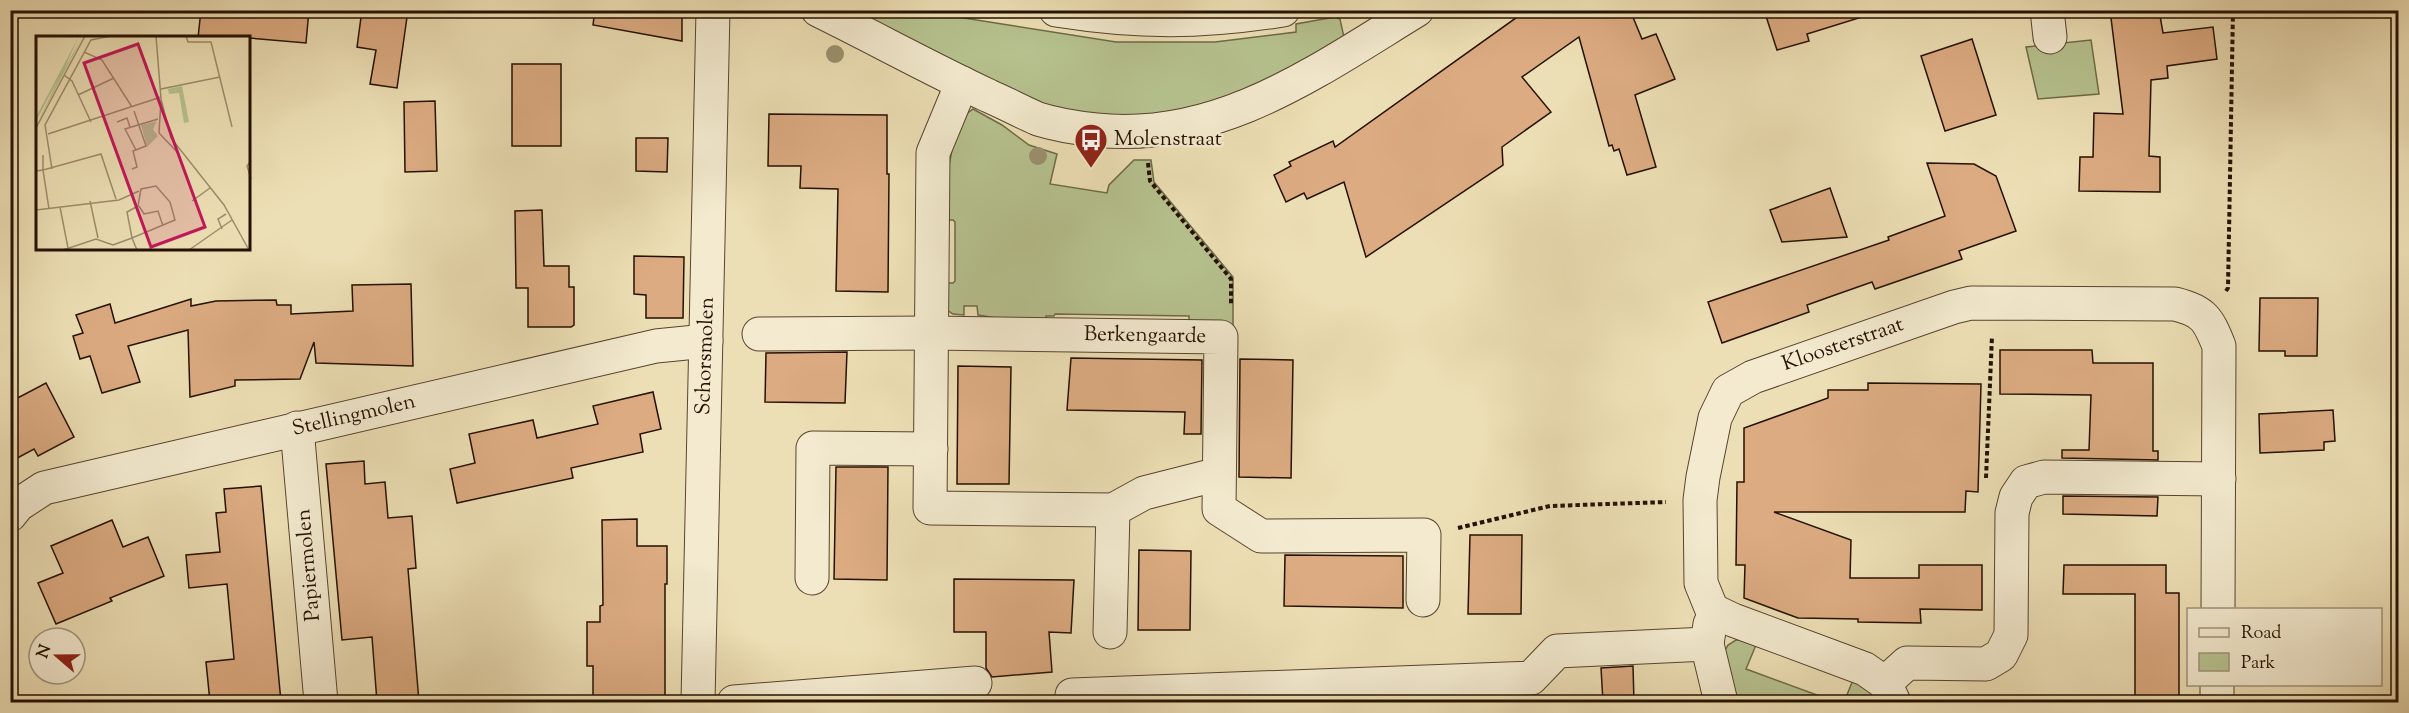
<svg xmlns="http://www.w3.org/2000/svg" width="2409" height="713" font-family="'Sorts Mill Goudy',serif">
<rect width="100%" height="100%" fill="#eddfb5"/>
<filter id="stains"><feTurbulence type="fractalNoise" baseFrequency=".00333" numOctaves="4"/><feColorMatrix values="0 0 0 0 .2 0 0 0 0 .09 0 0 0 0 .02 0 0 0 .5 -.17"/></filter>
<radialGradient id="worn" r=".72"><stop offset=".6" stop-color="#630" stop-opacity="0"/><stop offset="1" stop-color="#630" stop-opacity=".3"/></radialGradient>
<g fill="#b6c28f" stroke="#6e6a48" stroke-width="1.5">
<polygon points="913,10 1116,42 1215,42 1296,32 1296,24 1335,17 1340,19 1345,42 1197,116 1062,116 870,29 874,11"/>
<polygon points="2091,40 2099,94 2038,99 2026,47"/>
<polygon points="973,109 1002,125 1029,145 1057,154 1050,184 1107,193 1109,185 1134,160 1151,160 1154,182 1233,277 1233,328 1189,327 1189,316 1055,314 1054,316 1046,316 1045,326 978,315 977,306 964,306 964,315 953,314 947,310 944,283 953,283 955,281 955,222 953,220 945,220 949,166 953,144 961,118"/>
<polygon points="1736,640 1745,640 1756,645 1746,669 1836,702 1732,702 1723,654 1728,645"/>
<polygon points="1853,680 1863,684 1880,702 1844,702"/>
</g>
<g fill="#dcab82" stroke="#251101" stroke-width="1.5">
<polygon points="201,10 309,10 306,43 249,38 198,38"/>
<polygon points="362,10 408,10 397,88 370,84 376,50 357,47"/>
<polygon points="595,10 682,10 682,41 593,25"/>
<polygon points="1527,10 1630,10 1642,39 1656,34 1675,79 1635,95 1656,167 1627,175 1619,149 1614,151 1612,145 1609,146 1579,37 1522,77 1551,112 1502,147 1503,165 1366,257 1344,182 1307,199 1304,193 1286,202 1274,175 1291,166 1289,162 1333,141 1335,147"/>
<polygon points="1764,10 1862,10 1862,17 1807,34 1809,41 1777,50"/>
<polygon points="2110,10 2159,10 2163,33 2213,27 2217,59 2167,66 2168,78 2151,80 2149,156 2160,157 2160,192 2079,191 2080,157 2093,157 2094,113 2123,114"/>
<polygon points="1972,39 1996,115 1945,131 1921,56"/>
<rect x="512" y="64" width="49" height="82"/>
<polygon points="435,101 437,171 405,172 404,102"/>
<polygon points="769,114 887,115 887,174 889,174 888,292 836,291 838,189 800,188 801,166 768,166"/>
<polygon points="636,138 668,138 667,172 636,171"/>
<polygon points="1927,163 1974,164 1996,176 2016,231 1959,251 1962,259 1875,289 1872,282 1835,295 1807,305 1809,312 1722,343 1708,302 1889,240 1888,237 1945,216"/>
<polygon points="1830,188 1847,237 1782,242 1770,210"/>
<polygon points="542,210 544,266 569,266 569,287 574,287 574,325 571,327 528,327 528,288 516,288 515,211"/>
<polygon points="634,256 684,257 683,318 646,318 646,295 634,294"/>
<polygon points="411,284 413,366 316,363 314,342 300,379 235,380 235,386 190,397 188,330 128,346 140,382 102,393 90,356 80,359 73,336 83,333 76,315 110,304 115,323 191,299 191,306 216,301 276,300 277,305 291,305 291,314 353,311 352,285"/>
<polygon points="2260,298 2318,298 2317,356 2285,356 2285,351 2259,351"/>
<polygon points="2000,350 2092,350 2093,363 2153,363 2153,451 2158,451 2158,460 2062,458 2062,450 2089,450 2091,395 2000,394"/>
<polygon points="847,352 845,403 765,402 766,353"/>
<polygon points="1071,358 1202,360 1201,434 1184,434 1185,412 1067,410"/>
<polygon points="1240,359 1293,360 1291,478 1239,477"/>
<polygon points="958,366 1011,367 1009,484 957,484"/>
<polygon points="46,383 74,437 38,456 34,449 10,462 10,402"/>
<polygon points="1868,383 1981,384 1978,492 1966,491 1965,512 1774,512 1851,540 1850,578 1919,578 1919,565 1982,565 1982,610 1920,609 1921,623 1858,622 1858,619 1798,618 1744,598 1745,565 1736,565 1737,482 1744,482 1744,428 1828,398 1828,390 1868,390"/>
<polygon points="653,392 661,429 640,434 643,452 571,468 573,478 457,503 450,469 475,463 469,434 533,420 537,438 598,424 593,406"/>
<polygon points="2333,410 2335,441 2324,442 2324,450 2260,453 2259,414"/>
<polygon points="364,461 365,484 385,482 388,518 412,516 416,568 408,569 419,702 377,702 372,637 342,640 326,464"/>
<polygon points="836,467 888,467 887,580 834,579"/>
<polygon points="261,486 281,702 210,702 206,662 234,659 227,584 189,588 186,555 220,552 216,513 226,512 224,489"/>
<polygon points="2063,496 2158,497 2157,516 2063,514"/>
<polygon points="637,519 637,546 667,546 667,584 665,584 665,698 635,698 635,702 593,702 593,666 587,666 587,622 600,622 600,606 603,605 602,520"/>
<polygon points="112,520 123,547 148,537 164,576 110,598 112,601 56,624 38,583 63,573 51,546"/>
<polygon points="1470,535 1522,535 1521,614 1468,614"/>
<polygon points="1139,550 1191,551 1190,630 1138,630"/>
<polygon points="1285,555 1403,556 1403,608 1284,606"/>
<polygon points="2064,565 2166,565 2166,593 2179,593 2179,702 2135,702 2135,594 2063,594"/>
<polygon points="954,579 1074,580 1071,633 1049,632 1052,672 992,677 986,668 986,632 954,632"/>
<polygon points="1633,666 1634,702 1603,702 1601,668"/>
</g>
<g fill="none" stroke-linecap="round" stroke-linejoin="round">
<g stroke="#57442e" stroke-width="35">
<g id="minor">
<path d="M818 10C875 38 931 69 989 96 1005 103 1022 112 1038 119 1057 125 1077 128 1096 130 1219 143 1317 71 1417 10"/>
<path d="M1056 10C1138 23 1201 23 1283 10"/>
<polyline points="2047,10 2050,37"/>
<polyline points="962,83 933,153 930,508 1113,510 1144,493 1219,474"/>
<polyline points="759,334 931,333 1221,337 1219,509 1261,536 1424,535 1423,600"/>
<polyline points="297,428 321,702"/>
<polyline points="10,515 18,505 44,488 656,346 706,341"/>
<polyline points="812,578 813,448 931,449"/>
<polyline points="1710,624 1707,644 1721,702"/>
<polyline points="1110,632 1113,510"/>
<polyline points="1885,683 1907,663 1986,664 2001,655 2011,635 2012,513 2016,497 2026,482 2044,477 2219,479"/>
<polyline points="1072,695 1531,678 1557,651 1707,644"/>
<polyline points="698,702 713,10"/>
<polyline points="734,702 975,683"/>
<path d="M1894 702 1885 683 1865 669 1733 620 1712 610 1701 583 1700 500 1703 477 1715 418 1728 391 1753 377 1954 307 1971 303 2175 304C2204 311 2208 319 2219 346L2218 610"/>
<polyline points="2217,702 2217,684"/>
</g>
</g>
<g stroke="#251101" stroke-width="4" stroke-dasharray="4.5 3" stroke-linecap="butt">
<polyline points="1148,163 1150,181 1231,279 1231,306"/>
<polyline points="2226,291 2228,288 2233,10"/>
<polyline points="1986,478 1992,336"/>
<polyline points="1458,528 1550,506 1666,502"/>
</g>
<use href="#minor" stroke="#f3eacf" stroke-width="33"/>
</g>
<g fill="#9b906e">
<circle cx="835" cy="54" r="9"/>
<circle cx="1038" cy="156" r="9"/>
</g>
<defs>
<g id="bus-pin" transform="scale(1.725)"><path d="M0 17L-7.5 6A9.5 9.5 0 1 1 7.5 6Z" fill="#8f2418" stroke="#f3eacf"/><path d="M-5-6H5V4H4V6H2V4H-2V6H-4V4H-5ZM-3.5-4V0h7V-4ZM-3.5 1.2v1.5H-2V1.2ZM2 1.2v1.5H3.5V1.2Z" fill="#fff"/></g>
</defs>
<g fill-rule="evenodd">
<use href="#bus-pin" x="1091" y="140"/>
</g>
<g text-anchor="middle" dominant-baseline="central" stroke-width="5" stroke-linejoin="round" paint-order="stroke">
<g font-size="21" fill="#251101" stroke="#f3eacf" text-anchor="start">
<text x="1114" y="140">Molenstraat</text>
</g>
<g font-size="21" fill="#251101" stroke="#f3eacf">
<text transform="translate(1145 336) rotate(1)">Berkengaarde</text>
<text transform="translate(1843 345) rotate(-19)">Kloosterstraat</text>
<text transform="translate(706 356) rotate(-88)">Schorsmolen</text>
<text transform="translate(354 416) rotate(-13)">Stellingmolen</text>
<text transform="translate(309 565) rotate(-95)">Papiermolen</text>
</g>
</g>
<g transform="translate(36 36)">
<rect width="214" height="214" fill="#eddfb5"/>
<path d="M43 0 28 33 47 0 0 90 24 40 0 85V81ZM146 50 153 86 148 87 143 57 133 58 132 53ZM121 85 117 93 122 100 111 111 105 89Z" fill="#b6c28f"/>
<path fill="none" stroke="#9d8d6d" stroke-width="1.5" d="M120 0 125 63 135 102 188 169 213 214M150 0 152 6H175L196 91M48 16 66 24 96 71M28 39 36 45 55 86M125 53 184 41M42 59 78 42M125 64 123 97 143 118M81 86 91 82 94 91M0 92 49 0M12 98 125 61M100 114 89 93 122 83M215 125 211 130 215 143M16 133 9 89 55 4 75 0M96 133 101 131 97 115 110 110 98 75M0 135 7 134V119M120 150 134 166 139 184 96 202 91 176 102 170 105 153ZM54 165 62 202M156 165 174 152M103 170 108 178 122 175 127 190M24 171 32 212M13 173 7 134 65 118 80 163M0 174 83 164 103 155M186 193 182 183 190 178M27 214 60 203 77 209 96 202 101 214M153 214 196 184"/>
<path fill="#c2185b" fill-opacity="0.15" stroke="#c2185b" stroke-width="3" d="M102 8 169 191 115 211 48 27Z"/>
<rect width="214" height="214" fill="none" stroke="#251101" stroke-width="3"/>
</g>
<rect width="2409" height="713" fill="none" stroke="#eddfb5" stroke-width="36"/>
<rect x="12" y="12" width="2385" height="689" fill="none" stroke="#251101" stroke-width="3"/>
<rect x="18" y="18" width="2373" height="677" fill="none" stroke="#251101" stroke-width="1.5"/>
<rect x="2187" y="608" width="195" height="78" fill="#f3eacf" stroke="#a1937d" stroke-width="1.5"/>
<rect x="2199" y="628" width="30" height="9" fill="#f3eacf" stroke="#a1937d" stroke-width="1.5"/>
<text x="2241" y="638" font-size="18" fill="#251101">Road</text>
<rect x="2199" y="653" width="30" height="18" fill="#b6c28f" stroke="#a1937d" stroke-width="1.5"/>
<text x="2241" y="668" font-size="18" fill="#251101">Park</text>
<g transform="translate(57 656) rotate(290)"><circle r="28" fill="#f3eacf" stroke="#a1937d" stroke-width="1.5"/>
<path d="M0-4.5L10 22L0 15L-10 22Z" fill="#8f2418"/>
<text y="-9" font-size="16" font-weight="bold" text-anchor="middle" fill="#251101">N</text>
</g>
<rect width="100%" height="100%" filter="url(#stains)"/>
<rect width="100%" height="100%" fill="url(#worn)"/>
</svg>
